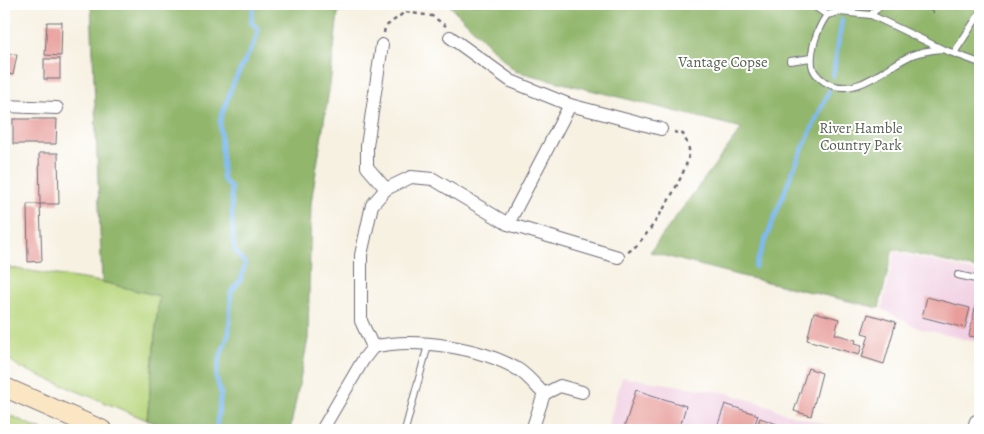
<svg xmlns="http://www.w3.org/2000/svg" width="984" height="434" font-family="Alegreya,serif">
<rect width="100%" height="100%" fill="#fff"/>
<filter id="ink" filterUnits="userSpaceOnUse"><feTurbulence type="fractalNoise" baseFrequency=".02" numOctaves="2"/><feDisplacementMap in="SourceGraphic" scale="10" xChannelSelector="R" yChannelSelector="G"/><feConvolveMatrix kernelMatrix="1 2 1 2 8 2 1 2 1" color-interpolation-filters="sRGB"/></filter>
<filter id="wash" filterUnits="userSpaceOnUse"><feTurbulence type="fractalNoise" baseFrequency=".0096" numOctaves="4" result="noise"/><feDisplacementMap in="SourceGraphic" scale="20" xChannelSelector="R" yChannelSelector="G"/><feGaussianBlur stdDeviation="1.12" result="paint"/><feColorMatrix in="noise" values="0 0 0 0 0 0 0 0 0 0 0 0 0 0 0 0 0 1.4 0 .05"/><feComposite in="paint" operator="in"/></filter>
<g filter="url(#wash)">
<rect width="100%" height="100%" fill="#f7f1e2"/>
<g fill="#f1d0e3">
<polygon points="895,252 980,273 980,343 918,328 882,309"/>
<polygon points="622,377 727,393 772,407 783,413 847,430 607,430"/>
</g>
<g fill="#b7d57c" stroke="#6c7c5c">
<polygon points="4,267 102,282 159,296 147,420 21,368 4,356"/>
<polygon points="5,413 42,430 4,430"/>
</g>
<g fill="#91b66c" stroke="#5a6c54">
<polygon points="91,4 343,4 338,13 330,84 311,203 308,339 290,430 173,430 147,420 159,296 102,282"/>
<polygon points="448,4 980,4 980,270 893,249 879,308 737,275 650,252 742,128 515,71"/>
</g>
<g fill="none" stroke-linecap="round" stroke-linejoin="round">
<g stroke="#7fbaf1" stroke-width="4.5">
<polyline points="833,76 842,20"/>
<polyline points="755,267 793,170 829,91"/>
<polyline points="216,430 221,394 216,377 220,357 229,333 231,292 241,279 245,264 234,249 231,188 223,179 220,120 233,84 256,39 258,29 251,22 254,4"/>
</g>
</g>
<g id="blocks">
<g fill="#e89f9b">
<polygon points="47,22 62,22 61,56 45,55"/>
<polygon points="4,53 17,55 13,75 4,73"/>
<rect x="44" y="59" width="16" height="20"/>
<polygon points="13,119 57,119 56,144 13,144"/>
<polygon points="39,153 58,153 59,204 40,204"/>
<polygon points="27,204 40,204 42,261 28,262"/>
<polygon points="979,289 980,289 980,338 969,336"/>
<polygon points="927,297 970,308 965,328 922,317"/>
<polygon points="814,312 839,319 835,334 856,340 855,343 862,345 859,355 807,340"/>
<polygon points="868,314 896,322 884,364 862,357 869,335 862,333"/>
<polygon points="808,368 822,373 811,416 794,411"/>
<polygon points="636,390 686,406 679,430 624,428"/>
<polygon points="725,404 758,415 753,430 716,430"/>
<polygon points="760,418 777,424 774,430 756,430"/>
</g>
</g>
</g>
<g filter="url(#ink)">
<use href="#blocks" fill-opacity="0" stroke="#6d6a75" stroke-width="1"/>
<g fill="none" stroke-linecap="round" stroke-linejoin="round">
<g stroke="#6d6a75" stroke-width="8">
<g id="lane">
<polyline points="811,4 827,15"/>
<polyline points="871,15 881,4"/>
<path d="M942 49C932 50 922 51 912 55 886 66 856 100 825 82 819 78 813 73 812 65 810 49 818 27 827 15L839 12 871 15 942 49 980 63"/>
<polyline points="954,53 980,13"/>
<polyline points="790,61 811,58"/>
<polyline points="958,275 980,280"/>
<polyline points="405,430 428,345"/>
</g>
</g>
<g stroke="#6d6a75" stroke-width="14">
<g id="street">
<polyline points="450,37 511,81 570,105"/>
<polyline points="382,45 367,146 367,167 386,189"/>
<polyline points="4,106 57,108"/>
<polyline points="508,224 570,105 661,129"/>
<polyline points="373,347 361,321 361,255 372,205 386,189 411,177 433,179 508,224 618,257"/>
<path d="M373 347C415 337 481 347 519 370 528 376 536 386 544 394"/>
<polyline points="322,430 363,360 373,347"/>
<polyline points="532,430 544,394 560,386 582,392"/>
<polyline points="973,430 976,421"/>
</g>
</g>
<g stroke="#6d6a75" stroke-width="21">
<polyline id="secondary" points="4,387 102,430"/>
</g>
<g stroke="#6d6a75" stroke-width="2.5" stroke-dasharray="4 4" stroke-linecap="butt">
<polyline points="925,4 933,12 941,4"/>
<polyline points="384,33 385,27 405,12 432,16 446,26"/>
<path d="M628 252C646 243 688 173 689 153 690 147 685 139 683 134L674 132"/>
<polyline points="118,426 128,430"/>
</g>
<use href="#lane" stroke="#fff" stroke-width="6"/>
<use href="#street" stroke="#fff" stroke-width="12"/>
<use href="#secondary" stroke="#fbe6c4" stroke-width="19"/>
</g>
</g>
<g text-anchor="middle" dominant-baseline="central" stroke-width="4" stroke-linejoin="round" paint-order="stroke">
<g font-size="15" fill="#566152" stroke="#fff">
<text x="723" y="62">Vantage Copse</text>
<text x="861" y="128">River Hamble<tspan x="861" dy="17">Country Park</tspan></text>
</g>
</g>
<rect width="984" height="434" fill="none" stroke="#fff" stroke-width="20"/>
</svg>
